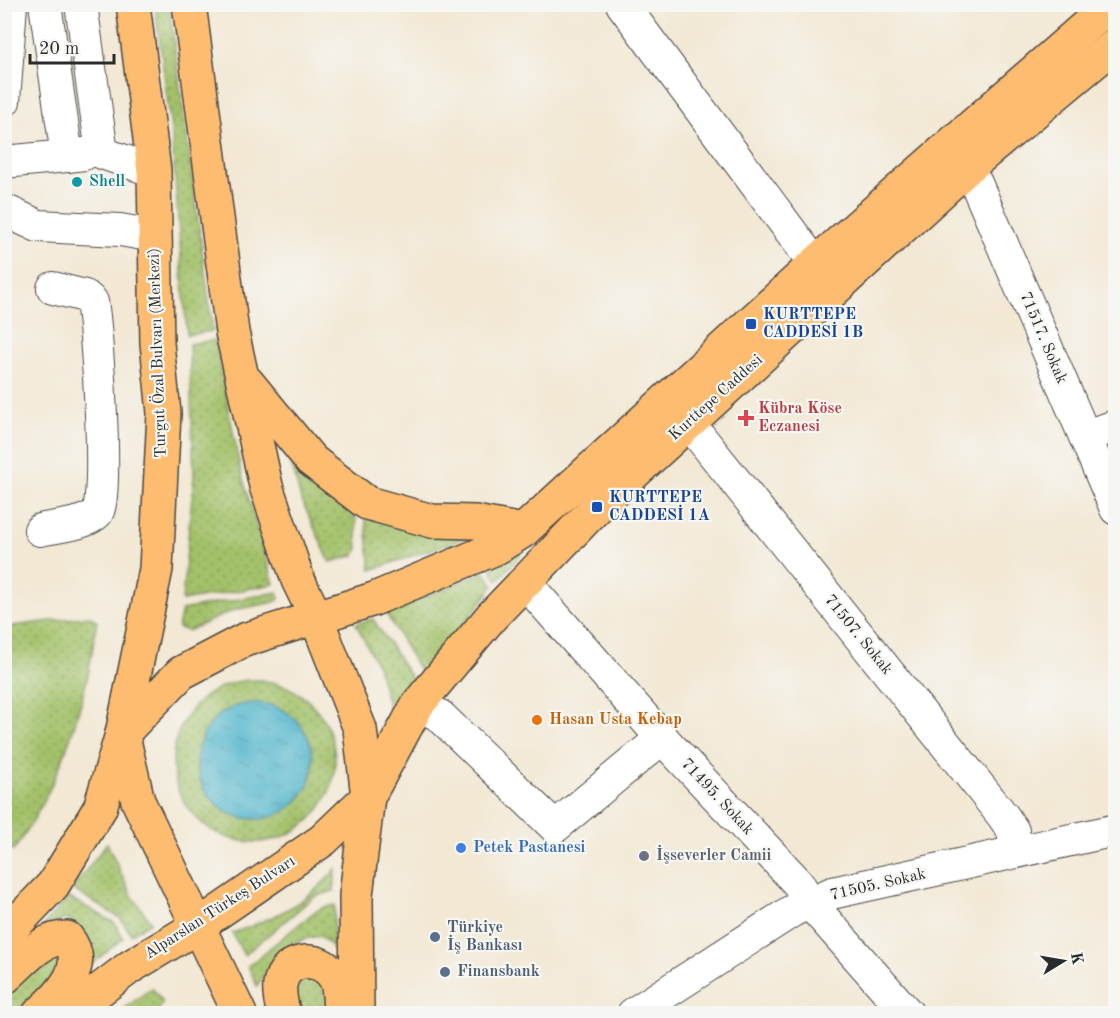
<svg xmlns="http://www.w3.org/2000/svg" width="1120" height="1018" font-family="'Old Standard TT',serif">
<defs>
<pattern id="grass-dots" width="8" height="8" patternUnits="userSpaceOnUse" patternTransform="scale(1.5)"><rect width="8" height="8" fill="#a3c169"/><path d="M2 2h.1M6 6h.1" fill="none" stroke="#859d57" stroke-width="1.8" stroke-linecap="round"/></pattern>
<pattern id="water-ripples" width="26" height="14" patternUnits="userSpaceOnUse" patternTransform="scale(1.5)"><rect width="26" height="14" fill="#4cb3cb"/><path d="M2 4q2-2 4 0t4 0M15 11q2-2 4 0t4 0" fill="none" stroke="#3f92a5"/></pattern>
</defs>
<rect width="100%" height="100%" fill="#f6f6f2"/>
<filter id="ink" filterUnits="userSpaceOnUse"><feTurbulence type="fractalNoise" baseFrequency=".0167" numOctaves="2"/><feDisplacementMap in="SourceGraphic" scale="12" xChannelSelector="R" yChannelSelector="G"/><feConvolveMatrix kernelMatrix="1 2 1 2 8 2 1 2 1" color-interpolation-filters="sRGB"/></filter>
<filter id="wash" filterUnits="userSpaceOnUse"><feTurbulence type="fractalNoise" baseFrequency=".008" numOctaves="4" result="noise"/><feDisplacementMap in="SourceGraphic" scale="24" xChannelSelector="R" yChannelSelector="G"/><feGaussianBlur stdDeviation="1.35" result="paint"/><feColorMatrix in="noise" values="0 0 0 0 0 0 0 0 0 0 0 0 0 0 0 0 0 1.4 0 .05"/><feComposite in="paint" operator="in"/></filter>
<g filter="url(#wash)">
<rect width="100%" height="100%" fill="#f2e8d4"/>
<g fill="url(#grass-dots)" stroke="#67764a" stroke-width="1.5">
<polygon points="155,5 169,5 213,331 187,335 171,128"/>
<polygon points="215,340 241,472 274,584 182,601 194,476 189,344"/>
<polygon points="287,449 355,509 358,550 355,555 330,562 301,499"/>
<polygon points="365,515 465,538 371,570"/>
<polygon points="533,542 498,580 491,569"/>
<polygon points="484,572 494,585 423,677 386,613"/>
<polygon points="277,592 279,599 275,602 234,610 188,631 178,628 182,610"/>
<path d="M90 616 97 621C93 640 92 660 87 679 73 739 50 801 13 851L4 837 5 627Z"/>
<polygon points="373,619 416,685 394,715 389,708 377,665 356,624"/>
<circle cx="254" cy="761" r="81"/>
<polygon points="107,843 132,896 151,922 131,934 120,918 72,889"/>
<path d="M336 869 334 891 314 897 244 955 232 933C273 919 308 903 336 869Z"/>
<path d="M68 897 115 923 123 938 92 964C87 945 88 931 67 919L43 926Z"/>
<path d="M335 905 333 947 320 936C289 938 271 961 257 986L248 966 313 913 324 907Z"/>
<path d="M63 955C50 983 40 1013 5 1013L4 993 37 961Z"/>
<polygon points="310,979 321,980 333,1013 298,1013 295,989 303,980"/>
<polygon points="152,988 163,1002 157,1013 118,1013"/>
</g>
<circle fill="url(#water-ripples)" stroke="#3c6f7b" stroke-width="1.5" cx="255" cy="761" r="58"/>
</g>
<g filter="url(#ink)">
<g fill="none" stroke-linecap="round" stroke-linejoin="round">
<g stroke="#494744" stroke-width="34">
<g id="minor">
<polyline points="45,4 67,156 84,154"/>
<polyline points="81,4 102,153 154,171"/>
<polyline points="622,4 815,264"/>
<polyline points="4,101 11,4"/>
<polyline points="4,162 67,156"/>
<polyline points="966,169 976,183 1116,509"/>
<polyline points="4,210 38,226 120,230 155,236"/>
<polyline points="688,422 1003,816 1013,831 1016,852"/>
<polyline points="1085,436 1116,426"/>
<path d="M40 530C56 526 85 525 97 513 109 498 97 329 92 302L85 296 53 288"/>
<polyline points="523,583 538,597 662,738 798,883 810,903 908,1014"/>
<polyline points="418,704 440,716 555,827 662,738"/>
<polyline points="633,1014 792,911 832,893 1116,830"/>
</g>
</g>
<g stroke="#494744" stroke-width="36">
<g id="major">
<polyline points="189,4 232,332 266,486 298,580 316,617 360,729 368,797 356,895 357,1014"/>
<polyline points="247,382 311,460 367,503 432,521 475,522 523,531"/>
<polyline points="122,734 181,673 244,640 374,599 496,548 523,531 815,264 1111,4"/>
<polyline points="123,736 138,801 240,1014"/>
<polyline points="4,936 53,885 100,808 122,734 156,569 164,413 157,343 154,171 133,4"/>
<path d="M4 978C23 962 41 937 67 938 90 966 60 996 39 1014"/>
<polyline points="68,1014 130,967 198,926 323,840 368,797 418,704 491,617 597,507 966,169 1116,44"/>
<path d="M284 1014C281 1004 279 995 280 985 284 955 325 955 336 980 340 989 339 1003 340 1014"/>
</g>
</g>
<use href="#minor" stroke="#fff" stroke-width="32"/>
<use href="#major" stroke="#fdbc70" stroke-width="33"/>
</g>
</g>
<circle fill="#0f9aa8" stroke="#f6f6f2" stroke-width="2" cx="77" cy="182" r="6"/>
<g fill="#1a4fb4" stroke="#f6f6f2" stroke-width="2">
<rect x="745" y="318" width="12" height="12" rx="3"/>
<rect x="591" y="501" width="12" height="12" rx="3"/>
</g>
<path fill="#e0444e" stroke="#f6f6f2" stroke-width="2" d="M743 409h6v6h6v6h-6v6h-6v-6h-6v-6h6z"/>
<circle fill="#e8710a" stroke="#f6f6f2" stroke-width="2" cx="537" cy="720" r="6"/>
<circle fill="#3f7fe0" stroke="#f6f6f2" stroke-width="2" cx="461" cy="848" r="6"/>
<circle fill="#6b7280" stroke="#f6f6f2" stroke-width="2" cx="644" cy="856" r="6"/>
<g fill="#5c6f8a" stroke="#f6f6f2" stroke-width="2">
<circle cx="435" cy="937" r="6"/>
<circle cx="445" cy="972" r="6"/>
</g>
<g text-anchor="middle" dominant-baseline="central" stroke-width="4.5" stroke-linejoin="round" paint-order="stroke">
<g font-size="16" font-weight="bold" fill="#0d838f" stroke="#f6f6f2" text-anchor="start">
<text x="89" y="182">Shell</text>
</g>
<g font-size="16" font-weight="bold" fill="#164399" stroke="#f6f6f2" text-anchor="start">
<text x="763" y="315">KURTTEPE<tspan x="763" dy="18">CADDESİ 1B</tspan></text>
<text x="609" y="498">KURTTEPE<tspan x="609" dy="18">CADDESİ 1A</tspan></text>
</g>
<g font-size="16" fill="#2b2b2b" stroke="#f6f6f2">
<text transform="translate(1043 338) rotate(67)">71517. Sokak</text>
<text transform="translate(158 353) rotate(-92)">Turgut Özal Bulvarı (Merkezi)</text>
<text transform="translate(716 398) rotate(-42)">Kurttepe Caddesi</text>
<text transform="translate(858 635) rotate(51)">71507. Sokak</text>
<text transform="translate(717 797) rotate(47)">71495. Sokak</text>
<text transform="translate(878 885) rotate(-13)">71505. Sokak</text>
<text transform="translate(220 908) rotate(-33)">Alparslan Türkeş Bulvarı</text>
</g>
<g font-size="16" font-weight="bold" fill="#be3a42" stroke="#f6f6f2" text-anchor="start">
<text x="758" y="409">Kübra Köse<tspan x="758" dy="18">Eczanesi</tspan></text>
</g>
<g font-size="16" font-weight="bold" fill="#c56008" stroke="#f6f6f2" text-anchor="start">
<text x="549" y="720">Hasan Usta Kebap</text>
</g>
<g font-size="16" font-weight="bold" fill="#366cbe" stroke="#f6f6f2" text-anchor="start">
<text x="473" y="848">Petek Pastanesi</text>
</g>
<g font-size="16" font-weight="bold" fill="#5b616d" stroke="#f6f6f2" text-anchor="start">
<text x="656" y="856">İşseverler Camii</text>
</g>
<g font-size="16" font-weight="bold" fill="#4e5e75" stroke="#f6f6f2" text-anchor="start">
<text x="447" y="928">Türkiye<tspan x="447" dy="18">İş Bankası</tspan></text>
<text x="457" y="972">Finansbank</text>
</g>
</g>
<rect width="1120" height="1018" fill="none" stroke="#f6f6f2" stroke-width="24"/>
<g transform="translate(1063 961) rotate(79)" stroke="#f6f6f2" stroke-width="4.5" paint-order="stroke">
<path d="M0-4.5L10 22L0 15L-10 22Z" fill="#2b2b2b"/>
<text y="-9" font-size="16" font-weight="bold" text-anchor="middle" fill="#2b2b2b">K</text>
</g>
<path d="M30 54v9h84v-9" fill="none" stroke="#2b2b2b" stroke-width="3"/>
<text x="39" y="54" font-size="18" fill="#2b2b2b" stroke="#f6f6f2" stroke-width="4.5" paint-order="stroke">20 m</text>
</svg>
